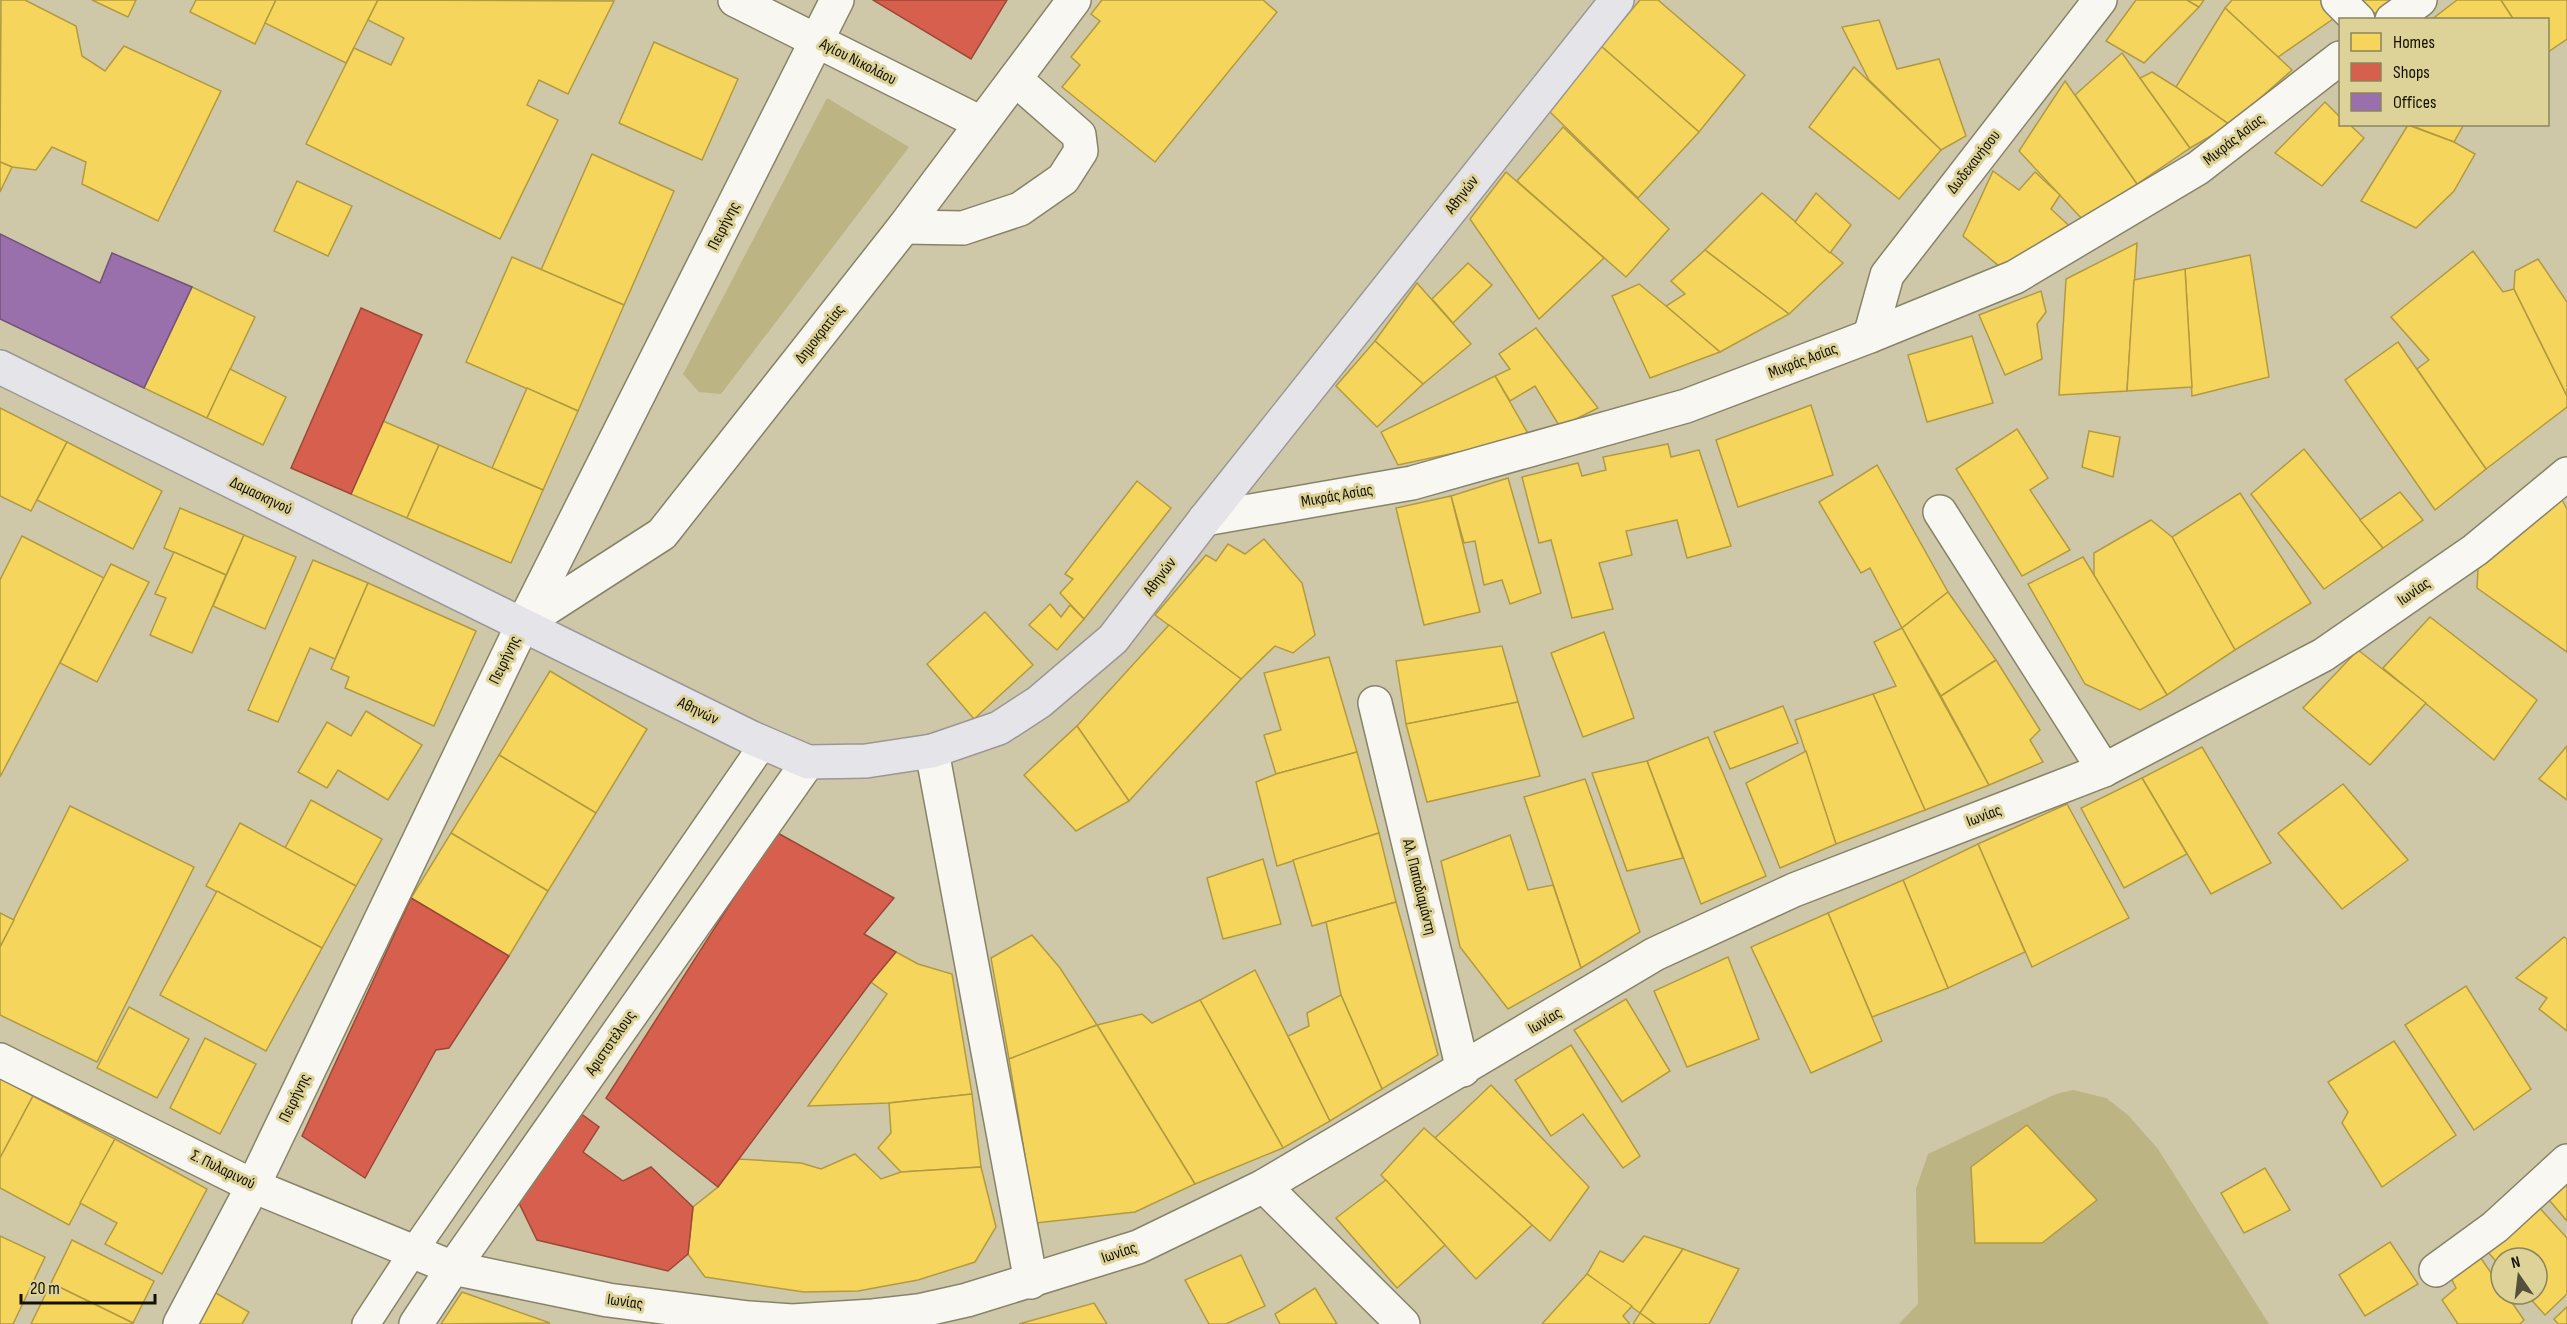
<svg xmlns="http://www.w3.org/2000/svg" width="2567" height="1324" font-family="'Sofia Sans Condensed',sans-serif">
<rect width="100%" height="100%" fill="#cec8a8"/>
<g fill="#bcb483">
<polygon points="827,98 909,147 721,394 699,392 683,374"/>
<polygon points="2073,1090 2106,1098 2128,1115 2158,1149 2269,1324 1899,1324 1918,1304 1916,1189 1928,1154 2056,1094"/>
</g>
<g fill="#f6d55c" stroke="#b29a40" stroke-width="1.5">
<polygon points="1,0 25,0 76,26 82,56 105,71 124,46 221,91 158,221 82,184 86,162 52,147 36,170 12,167 0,162"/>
<polygon points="92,0 136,0 128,17"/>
<polygon points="196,0 276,0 255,44 190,12"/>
<polygon points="276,0 378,0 346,63 265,23"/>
<polygon points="378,0 614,1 568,94 539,80 527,105 558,120 500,239 306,144 354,48 391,65 404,38 368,20"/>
<polygon points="1102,0 1263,0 1277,12 1155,162 1062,87 1080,65 1071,57 1100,21 1091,14"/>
<polygon points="1640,0 1658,0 1745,75 1699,132 1601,46"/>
<polygon points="2136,0 2187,0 2199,7 2144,63 2106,41"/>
<polygon points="2187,0 2204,0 2199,7"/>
<polygon points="2232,0 2320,0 2336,17 2278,57 2225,8"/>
<polygon points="2358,0 2405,0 2384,14 2368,12"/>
<polygon points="2457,0 2501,0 2514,20 2431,20"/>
<polygon points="2501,0 2567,0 2567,39 2548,52 2548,20 2514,20"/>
<polygon points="2225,8 2292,70 2230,125 2176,87"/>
<polygon points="1879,20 1897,69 1939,59 1966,136 1941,150 1869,80 1842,27"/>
<polygon points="654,42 738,79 702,160 619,123"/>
<polygon points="1601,46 1699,132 1638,198 1550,112"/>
<polygon points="2122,53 2190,148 2137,184 2075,95"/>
<polygon points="1854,67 1941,150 1899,199 1809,127"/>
<polygon points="2152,72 2176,87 2230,125 2190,148 2140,78"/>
<polygon points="2065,81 2137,184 2083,220 2019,151"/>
<polygon points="2325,102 2340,117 2340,124 2349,124 2364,138 2322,186 2275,153"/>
<polygon points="2407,124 2464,124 2454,142"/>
<polygon points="2408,125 2454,142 2475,154 2454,191 2416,228 2361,201"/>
<polygon points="1563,127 1669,229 1626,277 1517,181"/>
<polygon points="592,154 674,191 624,305 541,270"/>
<polygon points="0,162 12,167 0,192"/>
<polygon points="1993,171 2019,190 2035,172 2060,195 2051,209 2076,232 2005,271 1963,236"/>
<polygon points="1506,172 1604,258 1539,319 1470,219"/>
<polygon points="297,181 352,206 328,256 274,231"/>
<polygon points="1762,193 1843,263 1789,314 1705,250"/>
<polygon points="1816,193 1851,225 1830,253 1795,222"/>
<polygon points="2137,243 2127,391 2059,395 2066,279"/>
<polygon points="1705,250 1789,314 1720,352 1666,306 1685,294 1671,281"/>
<polygon points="2473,251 2503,292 2514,289 2567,396 2567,407 2486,469 2417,369 2429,360 2391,317"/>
<polygon points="2250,255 2269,377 2192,396 2185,269"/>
<polygon points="512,257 624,305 578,411 466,362"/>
<polygon points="2538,259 2567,302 2567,396 2514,289 2515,271"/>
<polygon points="1468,263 1492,285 1453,323 1432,299"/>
<polygon points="2185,269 2192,387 2127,391 2134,280"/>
<polygon points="1417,283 1471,344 1423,384 1375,341"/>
<polygon points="1639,284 1666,306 1720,352 1650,378 1612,296"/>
<polygon points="192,287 255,317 207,418 144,388"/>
<polygon points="2041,291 2046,312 2037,324 2042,359 2005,375 1979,315"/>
<polygon points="1536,328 1598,408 1560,427 1535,386 1510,401 1495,376 1510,369 1499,354"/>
<polygon points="1972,336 1993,403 1927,422 1908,355"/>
<polygon points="1375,341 1423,384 1377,427 1336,386"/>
<polygon points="2398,342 2486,469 2435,510 2345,380"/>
<polygon points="230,369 286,397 263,445 207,418"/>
<polygon points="1495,376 1530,437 1398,465 1381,432"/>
<polygon points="527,388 578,411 543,490 492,468"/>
<polygon points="1811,405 1833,475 1738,507 1716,440"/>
<polygon points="0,408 67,442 31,511 0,496"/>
<polygon points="383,421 439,445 407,518 351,494"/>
<polygon points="2017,429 2048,478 2030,490 2070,550 2022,576 1956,469"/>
<polygon points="2089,431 2120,437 2113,477 2082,467"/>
<polygon points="67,442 162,491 133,549 37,500"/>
<polygon points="1668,444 1671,457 1699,450 1731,546 1687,558 1677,520 1626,531 1632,555 1599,563 1613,609 1572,618 1551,540 1539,543 1522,477 1578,463 1582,476 1606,470 1603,457"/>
<polygon points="439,445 543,490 511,563 407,518"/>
<polygon points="2304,449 2383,548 2324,589 2251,494"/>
<polygon points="1877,465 1948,592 1902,628 1870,568 1861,573 1819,502"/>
<polygon points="1508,478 1541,593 1510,604 1502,580 1484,585 1475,541 1464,543 1451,496"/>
<polygon points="1137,481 1171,508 1084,619 1060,593 1073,579 1065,574"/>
<polygon points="2400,492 2423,520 2383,548 2360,520"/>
<polygon points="2240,493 2311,603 2235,650 2172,537"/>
<polygon points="1451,496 1480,612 1424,625 1396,508"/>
<polygon points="2561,498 2567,509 2567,652 2477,588 2478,569"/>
<polygon points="180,508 244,535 226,575 164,548"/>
<polygon points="2151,520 2172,537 2235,650 2167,695 2094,576 2094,553"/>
<polygon points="244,535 296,557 265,629 213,606"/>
<polygon points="22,536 104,578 0,777 0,580"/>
<polygon points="1264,539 1302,583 1315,635 1293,653 1275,646 1241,679 1155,615 1206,555 1216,561 1228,544 1245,554"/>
<polygon points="174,552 226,575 192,653 150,635 166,598 155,594"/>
<polygon points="2083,557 2167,695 2140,710 2085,684 2028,584"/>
<polygon points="313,560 368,583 335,659 310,648 278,722 248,710"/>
<polygon points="111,564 149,582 97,682 60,663"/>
<polygon points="368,583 476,631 434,726 345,688 349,677 331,669"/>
<polygon points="1948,592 1996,660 1941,696 1902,628"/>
<polygon points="1050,604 1061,617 1070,605 1084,619 1057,650 1029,625"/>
<polygon points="985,612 1033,665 974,719 927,664"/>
<polygon points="2430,617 2537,700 2494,760 2383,668"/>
<polygon points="1169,625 1241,679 1129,801 1077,726"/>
<polygon points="1902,628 1989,785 1925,810 1873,694 1896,686 1874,642"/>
<polygon points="1604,632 1634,718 1583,737 1551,653"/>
<polygon points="1502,646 1518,702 1406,724 1396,661"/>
<polygon points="2358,650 2426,703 2370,765 2303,708"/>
<polygon points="1329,657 1357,752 1276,774 1264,735 1281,730 1264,673"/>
<polygon points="1996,660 2040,730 2030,740 2043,762 1989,785 1941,696"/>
<polygon points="550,671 647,729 596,813 499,755"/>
<polygon points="1873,694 1925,810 1836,844 1795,720"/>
<polygon points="1518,702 1540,776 1427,802 1406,724"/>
<polygon points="1783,706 1798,743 1730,769 1714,732"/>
<polygon points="366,711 422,745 388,800 338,770 327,788 298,772 327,722 351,736"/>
<polygon points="1077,726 1129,801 1076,831 1024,775"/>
<polygon points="1708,737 1766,876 1701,904 1647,761"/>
<polygon points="2567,746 2567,800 2539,779"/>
<polygon points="2202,747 2271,863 2211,894 2142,778"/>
<polygon points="1806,751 1836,844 1780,868 1746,783"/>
<polygon points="1357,752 1379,833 1277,866 1256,782 1276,774"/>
<polygon points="499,755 596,813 548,891 451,833"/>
<polygon points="1647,761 1683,858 1627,871 1592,773"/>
<polygon points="2142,778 2187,854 2124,888 2081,808"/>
<polygon points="1585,779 1640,932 1581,968 1524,797"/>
<polygon points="2343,784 2408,860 2342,909 2278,833"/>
<polygon points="311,800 382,839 356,886 285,848"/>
<polygon points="2067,804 2129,918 2032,967 1978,844"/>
<polygon points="70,806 194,867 97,1062 0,1015 0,947"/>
<polygon points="240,823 356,886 322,948 206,886"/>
<polygon points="451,833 548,891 509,956 411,898"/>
<polygon points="1379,833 1396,902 1312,926 1293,860"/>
<polygon points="1510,835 1528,890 1553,885 1581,968 1508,1009 1460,947 1441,861"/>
<polygon points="1978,844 2025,952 1948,988 1903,880"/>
<polygon points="1263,859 1281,924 1223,939 1207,878"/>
<polygon points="1903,880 1948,988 1872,1017 1828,913"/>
<polygon points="217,891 322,948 266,1051 160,995"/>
<polygon points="1396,902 1438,1055 1382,1089 1341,995 1326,922"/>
<polygon points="0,913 14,920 0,947"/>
<polygon points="1828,913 1882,1041 1811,1073 1751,947"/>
<polygon points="1032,935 1060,968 1097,1025 1009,1059 991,958"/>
<polygon points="2564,937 2567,939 2567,1031 2539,1009 2547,998 2516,978"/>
<polygon points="896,952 918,964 952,974 972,1094 889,1103 808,1106 887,994 871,982"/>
<polygon points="1728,957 1759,1039 1687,1067 1654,991"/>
<polygon points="1255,970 1330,1121 1283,1148 1200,1000"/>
<polygon points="2466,986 2531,1089 2474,1130 2405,1025"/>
<polygon points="1341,995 1382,1089 1330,1121 1288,1036 1309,1026 1307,1013"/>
<polygon points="1626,999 1670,1071 1622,1102 1574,1030"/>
<polygon points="1200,1000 1283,1148 1195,1184 1097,1025 1142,1014 1152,1023"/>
<polygon points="129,1007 189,1039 157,1098 97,1068"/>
<polygon points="1097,1025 1195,1184 1135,1212 1036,1223 1009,1059"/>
<polygon points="205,1038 256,1064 220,1134 170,1108"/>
<polygon points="2394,1041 2456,1135 2382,1187 2342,1123 2348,1112 2328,1082"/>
<polygon points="1571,1045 1640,1156 1623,1168 1583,1114 1551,1136 1515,1080"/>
<polygon points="0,1078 33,1096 0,1158"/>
<polygon points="1491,1085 1589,1187 1550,1241 1435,1138"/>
<polygon points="972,1094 981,1167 901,1172 878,1148 891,1133 889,1103"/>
<polygon points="33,1096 115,1139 69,1225 0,1188 0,1158"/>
<polygon points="2027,1125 2097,1200 2042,1243 1975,1243 1971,1167"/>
<polygon points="1424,1128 1532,1225 1476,1279 1381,1175"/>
<polygon points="115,1139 207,1189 162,1274 105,1244 117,1223 80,1203"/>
<polygon points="855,1154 881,1179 901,1172 981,1167 996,1227 975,1262 918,1280 858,1291 804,1292 705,1277 688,1254 693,1207 718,1187 739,1159 801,1163 821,1169"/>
<polygon points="2265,1168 2290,1210 2244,1233 2221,1193"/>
<polygon points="2567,1174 2567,1221 2544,1194"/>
<polygon points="1386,1180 1445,1245 1397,1288 1336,1218"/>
<polygon points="2535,1203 2567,1238 2567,1294 2545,1315 2526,1294 2537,1294 2537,1258 2501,1258 2501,1267 2488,1252"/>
<polygon points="0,1236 45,1257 13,1324 0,1324"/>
<polygon points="1644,1236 1683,1249 1640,1313 1587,1274 1600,1251 1623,1262"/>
<polygon points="72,1240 154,1281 133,1323 51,1283"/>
<polygon points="2390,1242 2418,1284 2365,1316 2339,1275"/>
<polygon points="1683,1249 1739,1269 1709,1324 1655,1324 1640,1313"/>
<polygon points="1241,1255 1265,1306 1226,1324 1209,1324 1185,1280"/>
<polygon points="2480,1257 2501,1287 2501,1294 2506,1294 2524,1320 2520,1324 2458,1324 2442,1300 2456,1288 2450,1276"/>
<polygon points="1587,1274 1632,1306 1623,1316 1630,1324 1542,1324"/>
<polygon points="51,1283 133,1323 132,1324 31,1324"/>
<polygon points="1315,1288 1337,1324 1280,1324 1275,1314"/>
<polygon points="214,1292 249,1312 242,1324 196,1324"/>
<polygon points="462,1292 550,1323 441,1324"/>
<polygon points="1094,1303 1107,1324 1019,1324"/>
<polygon points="2567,1307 2567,1324 2558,1324 2554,1319"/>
<polygon points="1640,1313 1655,1324 1633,1324"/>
</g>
<g fill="#d6604d" stroke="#9c4836" stroke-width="1.5">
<polygon points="873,0 1007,0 971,59"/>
<polygon points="361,308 422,335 351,494 291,468"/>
<polygon points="776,832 894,898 864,934 896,952 871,982 718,1187 606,1098"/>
<polygon points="411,898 509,956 449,1048 436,1050 365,1178 302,1136"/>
<polygon points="576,1110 599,1127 583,1152 623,1181 651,1167 693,1207 688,1254 668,1271 537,1240 517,1199"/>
</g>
<polygon fill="#9970ab" stroke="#715378" stroke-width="1.5" points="0,234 100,283 112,253 192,287 144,388 0,319"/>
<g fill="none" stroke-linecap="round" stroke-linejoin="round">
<g stroke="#878369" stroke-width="30">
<polyline id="service" points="366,1324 413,1252 764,743"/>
</g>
<g stroke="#878369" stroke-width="36">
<g id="minor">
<polyline points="735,0 981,123"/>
<polyline points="2338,0 2358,20"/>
<polyline points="2392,20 2420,0"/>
<polyline points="904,227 963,228 1020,209 1063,179 1081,151 1079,135 1015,79"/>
<polyline points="1870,336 1887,275 2100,0"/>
<polyline points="1940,512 2104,770"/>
<polyline points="1205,519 1412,483 1686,406 1870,336 2015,277 2198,168 2340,58"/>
<polyline points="524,623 662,534 904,227 1074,0"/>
<polyline points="1375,703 1463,1070"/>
<polyline points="932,751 1031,1282"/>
<polyline points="1264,1186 1403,1324"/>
<polyline points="2436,1270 2495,1227 2567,1161"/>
<polyline points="180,1324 253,1186 523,624 837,0"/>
<polyline points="416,1324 453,1268 808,762"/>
</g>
</g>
<g stroke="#878369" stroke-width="36">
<polyline id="tertiary" points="0,1060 253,1186 453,1268 608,1300 749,1318 792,1321 873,1316 918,1311 967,1300 1138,1247 1264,1186 1655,954 1794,890 2104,770 2323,655 2475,550 2567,474"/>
</g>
<g stroke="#9a9795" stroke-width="36">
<polyline id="primary" points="0,367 752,738 808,762 866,761 932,751 999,728 1039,702 1113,639 1205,519 1617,0"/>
</g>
<use href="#service" stroke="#f8f7f2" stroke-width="27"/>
<use href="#minor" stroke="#f8f7f2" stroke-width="33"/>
<use href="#tertiary" stroke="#f8f7f2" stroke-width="33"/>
<use href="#primary" stroke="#e5e4e8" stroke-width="33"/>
</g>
<g text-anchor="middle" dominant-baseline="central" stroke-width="6" stroke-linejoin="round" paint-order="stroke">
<g font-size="16" fill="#131000" stroke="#ddd399">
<text transform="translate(858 62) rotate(27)">Αγίου Νικολάου</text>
<text transform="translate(2234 140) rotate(-38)">Μικράς Ασίας</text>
<text transform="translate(1974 162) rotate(-52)">Δωδεκανήσου</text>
<text transform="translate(1462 195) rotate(-52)">Αθηνών</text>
<text transform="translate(724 226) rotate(-63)">Πειρήνης</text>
<text transform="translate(820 334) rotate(-52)">Δημοκρατίας</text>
<text transform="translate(1803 361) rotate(-21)">Μικράς Ασίας</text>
<text transform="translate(261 496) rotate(26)">Δαμασκηνού</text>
<text transform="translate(1337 496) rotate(-10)">Μικράς Ασίας</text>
<text transform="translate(1160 577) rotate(-53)">Αθηνών</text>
<text transform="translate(2414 592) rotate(-35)">Ιωνίας</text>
<text transform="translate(505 660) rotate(-64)">Πειρήνης</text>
<text transform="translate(698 711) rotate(26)">Αθηνών</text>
<text transform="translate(1984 816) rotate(-21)">Ιωνίας</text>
<text transform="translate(1419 887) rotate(76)">Αλ. Παπαδιαμάντη</text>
<text transform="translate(1545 1021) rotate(-31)">Ιωνίας</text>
<text transform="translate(611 1043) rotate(-55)">Αριστοτέλους</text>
<text transform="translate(295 1098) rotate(-64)">Πειρήνης</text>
<text transform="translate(223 1170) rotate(26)">Σ. Πυλαρινού</text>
<text transform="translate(1119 1253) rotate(-19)">Ιωνίας</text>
<text transform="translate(625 1302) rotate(8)">Ιωνίας</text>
</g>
</g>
<rect x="2339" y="18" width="210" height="108" fill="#ddd399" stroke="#8c855c" stroke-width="1.5"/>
<rect x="2351" y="33" width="30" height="18" fill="#f6d55c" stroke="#8c855c" stroke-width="1.5"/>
<text x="2393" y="48" font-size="18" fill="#131000">Homes</text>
<rect x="2351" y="63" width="30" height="18" fill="#d6604d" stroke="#8c855c" stroke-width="1.5"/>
<text x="2393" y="78" font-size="18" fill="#131000">Shops</text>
<rect x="2351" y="93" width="30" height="18" fill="#9970ab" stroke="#8c855c" stroke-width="1.5"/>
<text x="2393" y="108" font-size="18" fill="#131000">Offices</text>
<g transform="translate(2519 1276) rotate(346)"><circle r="28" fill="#ddd399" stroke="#8c855c" stroke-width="1.5"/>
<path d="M0-4.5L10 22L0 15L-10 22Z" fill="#54503b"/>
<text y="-9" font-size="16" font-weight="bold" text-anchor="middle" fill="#131000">N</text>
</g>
<path d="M21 1294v9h134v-9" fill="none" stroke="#131000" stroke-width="3"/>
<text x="30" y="1294" font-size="18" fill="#131000" stroke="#ddd399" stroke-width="4.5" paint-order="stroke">20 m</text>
</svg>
